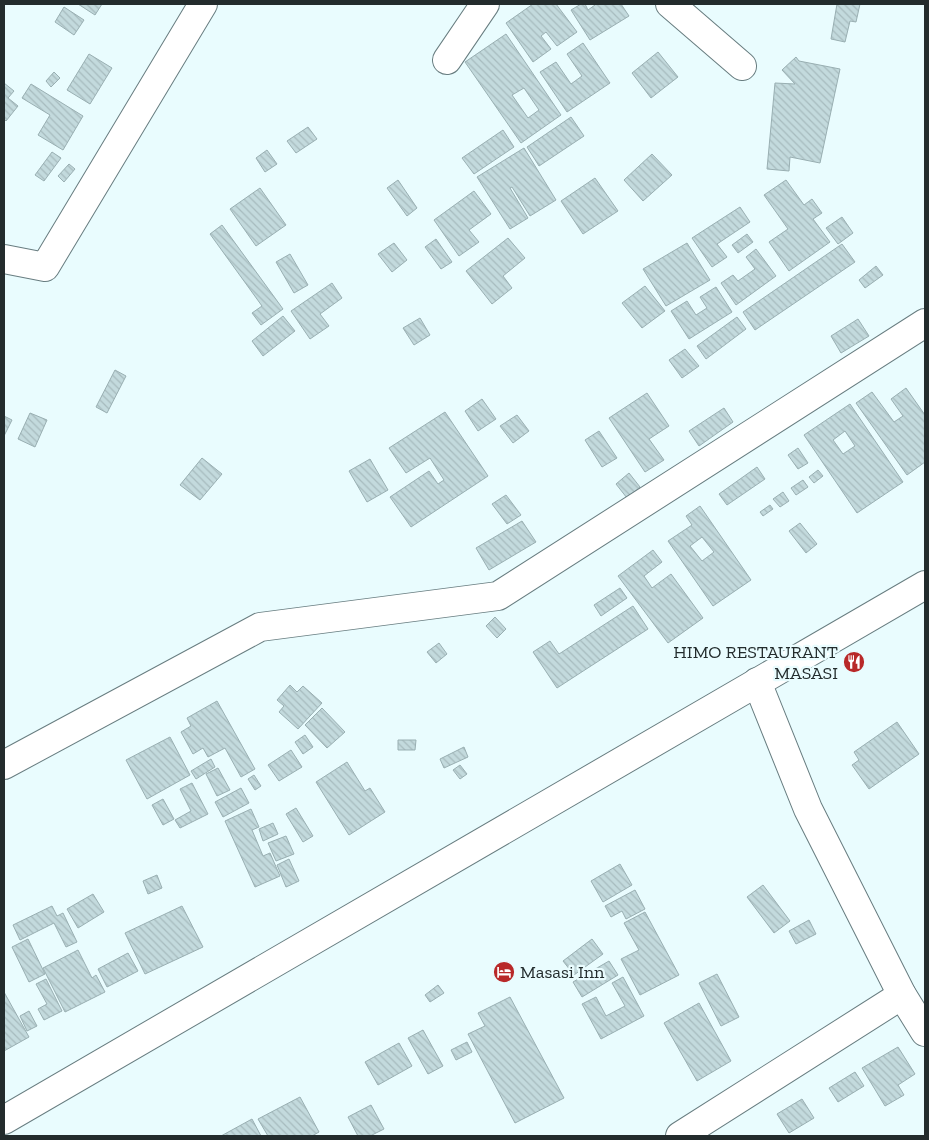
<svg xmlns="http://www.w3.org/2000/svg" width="929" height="1140" font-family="'Zilla Slab',serif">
<defs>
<pattern id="building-back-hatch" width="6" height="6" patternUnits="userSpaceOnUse" patternTransform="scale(1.25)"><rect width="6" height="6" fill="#c3dadd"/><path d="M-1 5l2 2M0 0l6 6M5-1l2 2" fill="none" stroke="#a7bbbe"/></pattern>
</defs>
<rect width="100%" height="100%" fill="#e9fcfe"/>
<g fill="url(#building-back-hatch)" stroke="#99afb2" fill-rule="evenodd">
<polygon points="78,4 102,4 95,15"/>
<polygon points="533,4 556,4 577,32 557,46 546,32 541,36 551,49 533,62 506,23"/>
<polygon points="581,4 585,4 588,10 595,5 594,4 621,4 629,16 590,40 571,10"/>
<polygon points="837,4 860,4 856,22 850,21 845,42 831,39"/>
<polygon points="64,7 84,20 74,35 55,22"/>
<path d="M506 34 561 115 521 143 465 62ZM524 88 539 110 528 118 512 95Z"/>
<polygon points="583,43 610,83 567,112 540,72 556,62 571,84 582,76 567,54"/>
<polygon points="658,52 678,77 651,98 632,73"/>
<polygon points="89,54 112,68 90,104 67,90"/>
<polygon points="796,57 799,61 840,69 820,163 790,157 789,171 767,169 775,83 795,84 782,70"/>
<polygon points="54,72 60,78 51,87 46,81"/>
<polygon points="4,83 14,91 8,98 18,106 6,121 4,119"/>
<polygon points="31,84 83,116 63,150 38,135 50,115 22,98"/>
<polygon points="571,117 584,136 539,166 527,147"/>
<polygon points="308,127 317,139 296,153 287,141"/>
<polygon points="503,130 514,147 474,174 462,158"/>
<polygon points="524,148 556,200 530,216 512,187 510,188 528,218 510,229 477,177"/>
<polygon points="267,150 277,164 265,172 256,158"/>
<polygon points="52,152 61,158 44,181 35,175"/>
<polygon points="652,154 672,175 643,201 624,180"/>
<polygon points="69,164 75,169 64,182 58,176"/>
<polygon points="595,178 618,211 583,234 561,201"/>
<polygon points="398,180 417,208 407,216 387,188"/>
<polygon points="786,180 804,205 812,199 822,213 813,219 830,242 789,271 769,242 788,229 764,195"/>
<polygon points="260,188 286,225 256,246 230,209"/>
<polygon points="474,191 491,214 469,230 479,242 459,256 434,220"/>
<polygon points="740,207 750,222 717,244 727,257 712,267 692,238"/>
<polygon points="842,217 853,233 838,244 826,228"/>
<polygon points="222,225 283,309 261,325 252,313 262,306 210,234"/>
<polygon points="747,234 753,242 738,253 732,245"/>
<polygon points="508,238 525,258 503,276 512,288 492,304 466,271"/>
<polygon points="436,239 452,262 441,269 425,247"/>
<polygon points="394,243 407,260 392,272 378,254"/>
<polygon points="687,243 710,280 666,306 643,269"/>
<polygon points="842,244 855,262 755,330 743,312"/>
<polygon points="756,249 776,276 736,305 721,283 733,275 738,281 755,269 746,257"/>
<polygon points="290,254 308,285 294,293 276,262"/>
<polygon points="876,266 883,275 865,288 859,280"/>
<polygon points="332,283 342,298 320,314 329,326 310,339 291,311"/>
<polygon points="645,286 665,311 642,328 622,303"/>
<polygon points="716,287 732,312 689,339 671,311 687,301 696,315 707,308 700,297"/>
<polygon points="283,316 295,331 263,356 252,341"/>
<polygon points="737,317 746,329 706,359 697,346"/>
<polygon points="420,318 430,335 414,345 403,328"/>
<polygon points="858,319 869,336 841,353 831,336"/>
<polygon points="685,349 699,366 682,378 669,360"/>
<polygon points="115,370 126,376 107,413 96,407"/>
<polygon points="906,388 925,415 925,462 907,475 856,403 872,392 894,422 903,416 891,399"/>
<polygon points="647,393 669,426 649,439 664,460 645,472 609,418"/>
<polygon points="482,399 496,419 478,431 465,411"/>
<path d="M850 404 903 482 857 513 804 435ZM845 431 855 446 843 454 833 440Z"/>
<polygon points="724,408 733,422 699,446 689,431"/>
<polygon points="445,412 488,476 411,527 390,497 429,471 438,484 444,480 430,458 406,473 389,448"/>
<polygon points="30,413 47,420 35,447 18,439"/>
<polygon points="517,415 529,431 513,443 500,426"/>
<polygon points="4,416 12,420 4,436"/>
<polygon points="599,431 617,458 602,467 585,440"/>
<polygon points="798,448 808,463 798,469 788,455"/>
<polygon points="202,458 222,474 200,500 180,485"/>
<polygon points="370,459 388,490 367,502 349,471"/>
<polygon points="757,467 765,479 727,505 719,494"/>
<polygon points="818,470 823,476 814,483 809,477"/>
<polygon points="629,473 640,487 627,498 616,484"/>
<polygon points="803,480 808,487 796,495 791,488"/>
<polygon points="783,492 789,501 780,507 773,499"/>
<polygon points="506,495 521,515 507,524 492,504"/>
<polygon points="770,505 773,509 763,516 760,512"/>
<path d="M700 506 751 580 713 606 668 541 692 525 686 516ZM702 537 714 552 702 561 690 546Z"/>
<polygon points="522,521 536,542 489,570 476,548"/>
<polygon points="800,523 817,544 806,553 789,531"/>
<polygon points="653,550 662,562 644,576 652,588 671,574 703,618 668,643 618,576"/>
<polygon points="620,588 627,598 601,616 594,605"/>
<polygon points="633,606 648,629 557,688 533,652 550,641 559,654"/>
<polygon points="495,617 506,629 497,638 486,626"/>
<polygon points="439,643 447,654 436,663 427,652"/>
<polygon points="290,685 297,692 303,686 322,703 298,729 279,712 284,706 277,700"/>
<polygon points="217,701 255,769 241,777 225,748 208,757 203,748 193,754 181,732 191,726 187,718"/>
<polygon points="322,708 345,732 327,748 305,725"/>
<polygon points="897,722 919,754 869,789 852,765 859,760 854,752"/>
<polygon points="305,735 313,747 303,754 295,742"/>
<polygon points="170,737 190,775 147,799 126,760"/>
<polygon points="398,740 416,740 415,750 398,750"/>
<polygon points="464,747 468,757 444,768 440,759"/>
<polygon points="291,750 302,767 279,781 268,765"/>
<polygon points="211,759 215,767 196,779 191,771"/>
<polygon points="347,762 365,791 370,788 385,812 349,835 316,782"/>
<polygon points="460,765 467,774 460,779 453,770"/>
<polygon points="218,768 230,790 217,796 206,774"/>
<polygon points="254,775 261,786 255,790 248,779"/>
<polygon points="192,783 208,814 180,828 175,820 191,811 180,789"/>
<polygon points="241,788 249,803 223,817 215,802"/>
<polygon points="163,799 174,819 163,825 152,805"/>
<polygon points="296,808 313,836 303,842 286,814"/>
<polygon points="251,809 259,827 252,830 263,856 270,853 280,876 255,887 225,821"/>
<polygon points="273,823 278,834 263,841 259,829"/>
<polygon points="286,836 294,854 276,861 268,843"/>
<polygon points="289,859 299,881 286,887 277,865"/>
<polygon points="620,864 632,885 603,902 591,881"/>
<polygon points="157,875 162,888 148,894 143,881"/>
<polygon points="763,885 790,921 774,933 747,897"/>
<polygon points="635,890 645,909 626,919 622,911 611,917 605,906"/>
<polygon points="93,894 104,912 78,928 67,909"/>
<polygon points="52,906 57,916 63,913 77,942 66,947 54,923 20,940 13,925"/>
<polygon points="182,906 203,947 145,974 125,933"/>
<polygon points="645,912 679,975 640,995 621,959 639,950 624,923"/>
<polygon points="809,920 816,934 796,944 789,931"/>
<polygon points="28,939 45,974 29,982 12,947"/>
<polygon points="592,939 603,954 574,975 563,961"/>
<polygon points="78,950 92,978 96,975 105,992 65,1012 43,968"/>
<polygon points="128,953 138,971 107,987 98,969"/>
<polygon points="609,961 618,975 582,997 573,982"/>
<polygon points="717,974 739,1017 721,1026 699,983"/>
<polygon points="623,977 644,1016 601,1039 582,1004 596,997 606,1016 625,1006 612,983"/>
<polygon points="46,979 62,1011 44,1020 38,1009 47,1004 36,984"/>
<polygon points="438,985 444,993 430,1002 425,995"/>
<polygon points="4,992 29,1037 4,1051"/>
<polygon points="510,997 564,1098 515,1123 468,1034 485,1026 478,1013"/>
<polygon points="699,1003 731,1061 697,1081 664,1023"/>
<polygon points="29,1011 37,1026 27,1031 20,1016"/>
<polygon points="423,1030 443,1066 428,1074 408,1038"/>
<polygon points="467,1042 472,1052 456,1060 451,1050"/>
<polygon points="399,1043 412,1066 378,1085 365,1062"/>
<polygon points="898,1047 915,1074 898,1085 904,1095 885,1106 862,1068"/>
<polygon points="855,1072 864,1086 838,1102 829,1088"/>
<polygon points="300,1097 319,1132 312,1136 268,1136 258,1119"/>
<polygon points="802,1099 814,1118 789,1133 777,1114"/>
<polygon points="371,1105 384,1129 370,1136 358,1136 348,1117"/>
<polygon points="252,1119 261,1136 221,1136"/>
</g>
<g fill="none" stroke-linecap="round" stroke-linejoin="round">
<g stroke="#687d80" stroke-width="30">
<g id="minor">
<polyline points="670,4 742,66"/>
<polyline points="447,60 485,4"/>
<polyline points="4,259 45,267 203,4"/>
<polyline points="757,682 808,809 902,995 925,1032"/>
<polyline points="4,765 260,627 498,596 925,323"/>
<polyline points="680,1136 902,995"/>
</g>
</g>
<g stroke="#687d80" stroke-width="30">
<polyline id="trunk" points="4,1120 925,585"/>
</g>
<use href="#minor" stroke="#fff" stroke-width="28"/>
<use href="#trunk" stroke="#fff" stroke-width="28"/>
</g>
<defs>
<g id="restaurant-disc" transform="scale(1.125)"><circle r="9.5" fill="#b82929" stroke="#e9fcfe"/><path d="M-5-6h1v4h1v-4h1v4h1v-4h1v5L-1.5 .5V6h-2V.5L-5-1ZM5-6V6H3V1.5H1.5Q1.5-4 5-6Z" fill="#fff"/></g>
<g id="hotel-disc" transform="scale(1.125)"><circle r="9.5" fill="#b82929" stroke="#e9fcfe"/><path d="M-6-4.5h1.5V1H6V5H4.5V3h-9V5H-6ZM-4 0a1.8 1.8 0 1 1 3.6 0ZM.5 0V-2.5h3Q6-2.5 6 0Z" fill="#fff"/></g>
</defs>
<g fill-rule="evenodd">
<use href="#restaurant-disc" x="854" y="662"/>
<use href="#hotel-disc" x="504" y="972"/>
</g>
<g text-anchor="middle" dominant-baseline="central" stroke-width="4.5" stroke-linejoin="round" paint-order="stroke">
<g font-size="18" fill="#232c2d" stroke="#e9fcfe" text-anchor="end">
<text x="838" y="652">HIMO RESTAURANT<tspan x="838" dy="21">MASASI</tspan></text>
<text x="520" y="972" text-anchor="start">Masasi Inn</text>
</g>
</g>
<rect width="929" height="1140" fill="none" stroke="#232c2d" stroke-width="10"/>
</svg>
